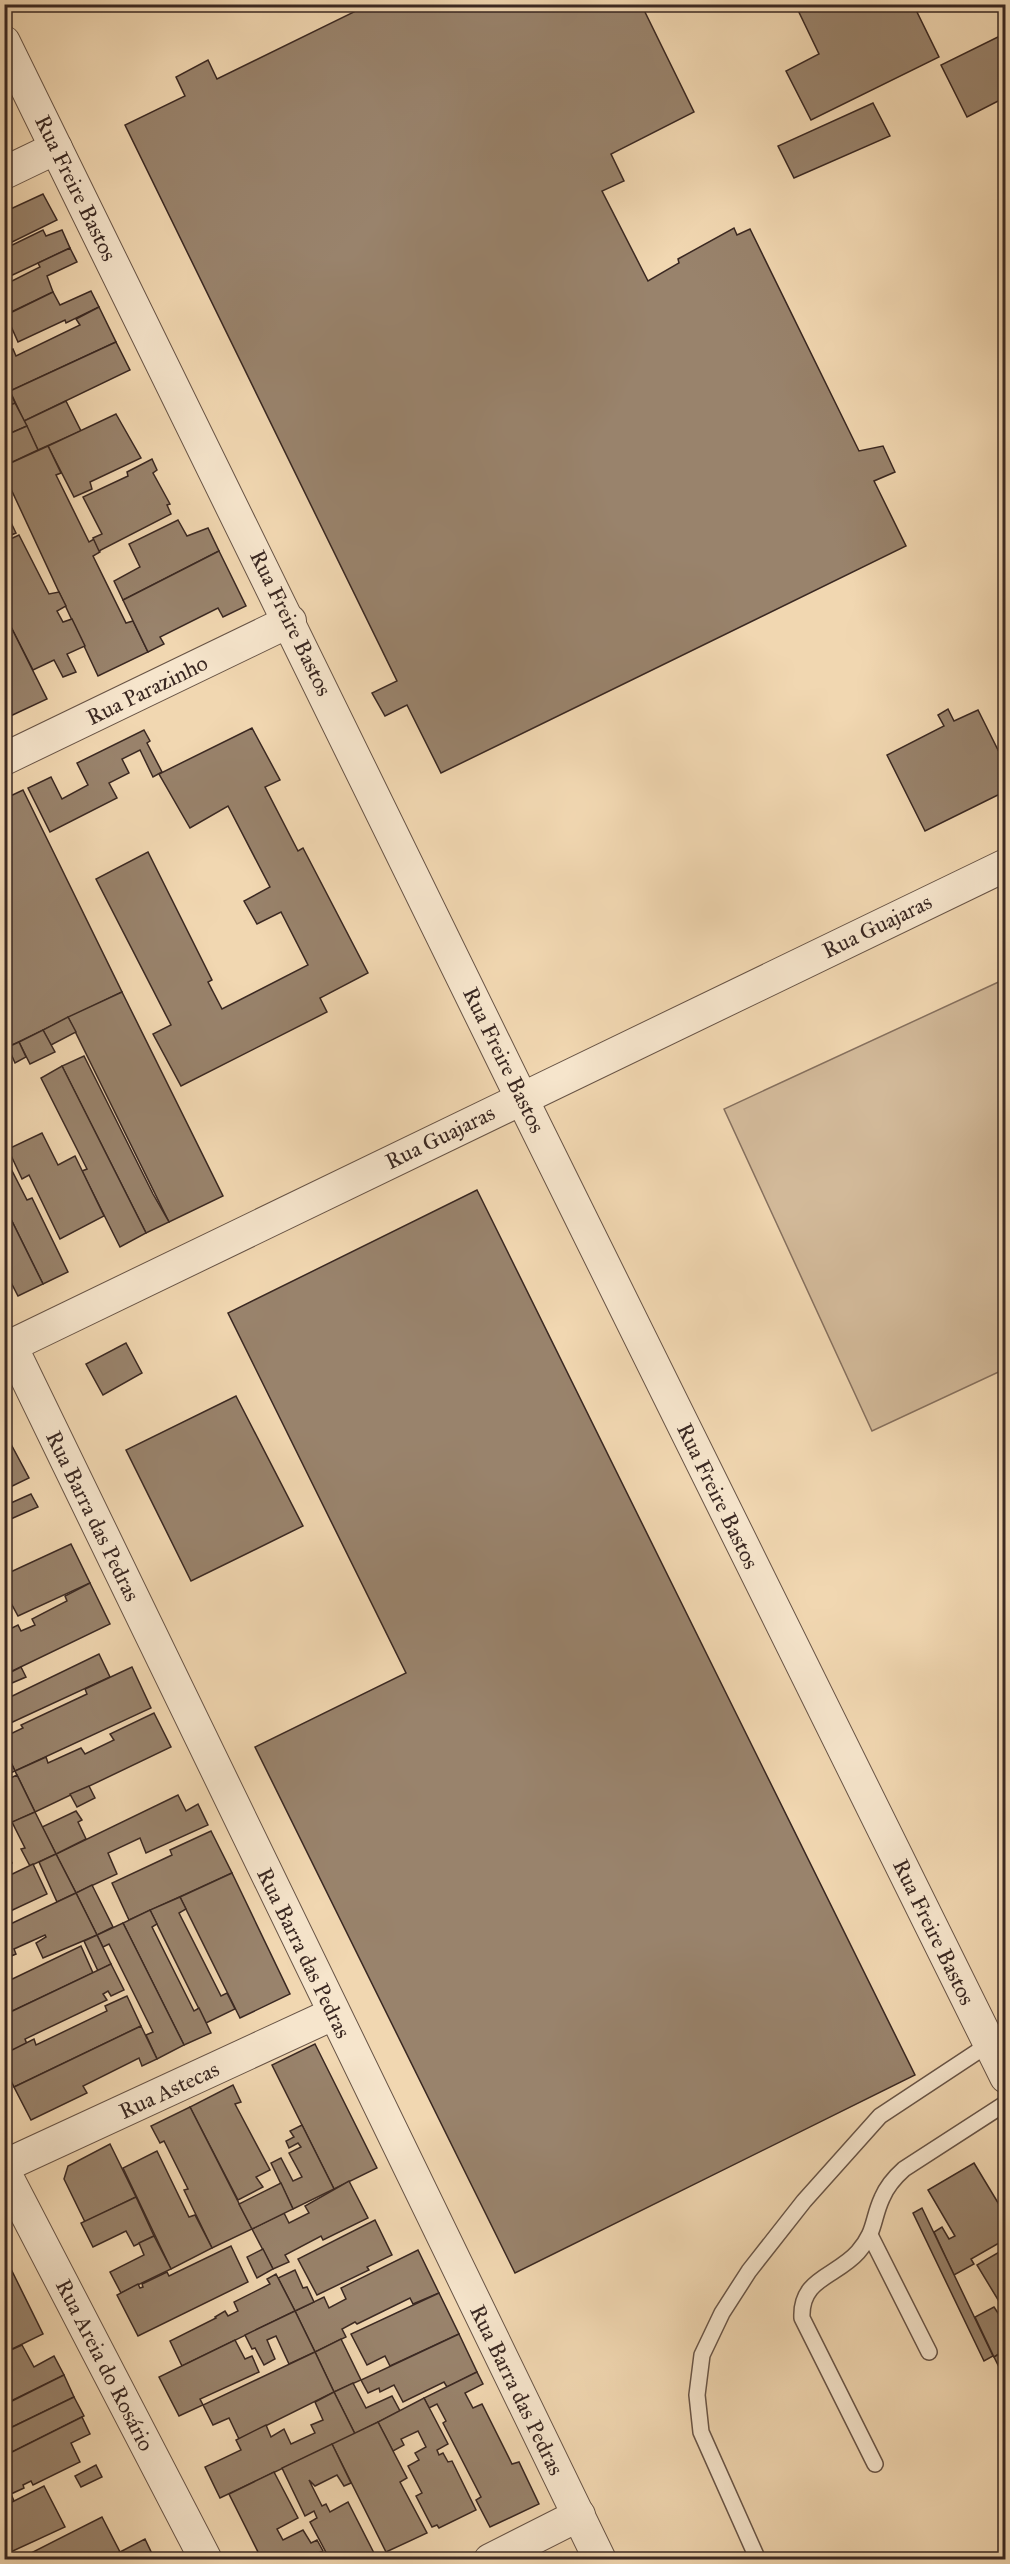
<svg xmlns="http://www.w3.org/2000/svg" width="1010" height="2564" font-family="'IM FELL Great Primer',serif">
<rect width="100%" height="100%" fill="#f1d7b1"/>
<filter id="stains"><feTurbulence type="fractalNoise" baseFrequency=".00333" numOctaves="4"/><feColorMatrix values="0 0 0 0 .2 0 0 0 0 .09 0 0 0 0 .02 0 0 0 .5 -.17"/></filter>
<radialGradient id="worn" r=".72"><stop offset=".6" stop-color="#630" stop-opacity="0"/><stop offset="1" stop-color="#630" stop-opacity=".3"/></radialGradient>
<polygon fill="#d2b999" stroke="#86705e" stroke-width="1.5" points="1005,979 1005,1369 872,1431 724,1109"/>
<g fill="#99836c" stroke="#3a2822" stroke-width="1.5">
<polygon points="351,4 641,4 694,112 611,154 624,181 602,191 648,281 679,263 678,259 734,228 737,235 750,229 859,451 883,446 895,472 874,481 906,546 441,773 407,705 385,716 372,693 397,681 125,125 185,96 176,77 208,60 217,79 354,12"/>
<polygon points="795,4 933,4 917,12 939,57 811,120 786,71 819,54"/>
<polygon points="1006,33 1006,97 967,117 941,65"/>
<polygon points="873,103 890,136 794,178 778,146"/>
<polygon points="43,194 57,220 4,246 4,212"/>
<polygon points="43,230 46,236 62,230 70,248 4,279 4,249"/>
<polygon points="70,248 77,262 47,276 53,292 5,315 4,285 40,267 38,263"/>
<polygon points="91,291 99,307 66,323 65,320 18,342 6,315 53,292 60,305"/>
<polygon points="99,307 116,342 10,391 4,380 4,353 13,349 16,356 80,325 76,319"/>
<polygon points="4,337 10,350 4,353"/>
<polygon points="116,342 130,370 24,421 10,391"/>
<polygon points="4,380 15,403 4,408"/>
<polygon points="66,401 81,431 38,450 24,421"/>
<polygon points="15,403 27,426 4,436 4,408"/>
<polygon points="116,414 141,458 90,482 92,489 74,497 48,446"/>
<polygon points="27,426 38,450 4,466 4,436"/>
<polygon points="48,446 61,473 56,475 89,542 94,539 100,552 93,556 126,623 133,621 148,652 98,676 4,474 4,466"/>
<polygon points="152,459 157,470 153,473 170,504 167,505 171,514 99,551 93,538 102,534 83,497 128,476 127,472"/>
<polygon points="4,474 11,489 4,492"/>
<polygon points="4,508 16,533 4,538"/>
<polygon points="178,520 187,536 208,528 219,551 123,600 114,581 140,567 129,544"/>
<polygon points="19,535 49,594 59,592 66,606 57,611 63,622 72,619 85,646 67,654 76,672 63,677 54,660 33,670 4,613 4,542"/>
<polygon points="219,551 246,606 223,617 218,608 160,637 164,644 148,652 123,600"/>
<polygon points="4,613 47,699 4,719"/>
<polygon points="948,709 954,721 978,710 1006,766 1006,791 925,831 887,755 944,726 938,715"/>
<polygon points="252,728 280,780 265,787 298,851 303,848 368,973 320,998 327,1012 181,1086 153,1034 171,1025 96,879 148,852 212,980 208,982 222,1009 308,965 281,912 257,924 244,901 270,887 228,806 190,828 159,774"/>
<polygon points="144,730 150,741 147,743 162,772 153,777 140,750 122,759 129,773 109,783 117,798 50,832 28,788 51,777 62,799 88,785 77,763"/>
<polygon points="23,790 122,992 4,1049 4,799"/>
<polygon points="122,992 223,1196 169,1222 68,1017"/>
<polygon points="68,1017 76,1032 51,1045 43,1030"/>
<polygon points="43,1030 55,1052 30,1064 19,1042"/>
<polygon points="19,1042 26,1057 15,1063 8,1047"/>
<polygon points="84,1056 153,1194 169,1222 146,1233 62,1066"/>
<polygon points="62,1066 146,1233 120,1247 82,1171 87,1169 41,1078"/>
<polygon points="42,1133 58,1165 75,1156 104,1216 60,1239 29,1175 22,1179 8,1149"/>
<polygon points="4,1155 27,1200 32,1198 68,1272 43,1284 4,1205"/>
<polygon points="477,1190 915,2075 515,2273 255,1747 406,1673 228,1313"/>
<polygon points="4,1205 43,1284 18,1296 4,1269 4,1266 9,1264 4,1256"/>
<polygon points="4,1269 10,1280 4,1283"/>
<polygon points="126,1343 142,1373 103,1395 86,1364"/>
<polygon points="236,1396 303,1526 191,1581 126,1450"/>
<polygon points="4,1431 29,1478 4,1490"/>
<polygon points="31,1494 38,1507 4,1522 4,1506"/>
<polygon points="71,1544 90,1583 18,1616 4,1590 4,1575"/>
<polygon points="90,1583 110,1624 4,1675 4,1632 18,1625 21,1631 35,1625 32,1619 67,1601 65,1596"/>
<polygon points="99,1654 110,1677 4,1726 4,1700"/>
<polygon points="21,1667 26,1677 12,1683 7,1674"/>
<polygon points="132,1667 151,1708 15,1771 4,1748 4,1737 23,1728 21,1725 87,1694 85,1689"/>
<polygon points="154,1713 171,1747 35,1812 15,1771 46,1757 48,1763 81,1748 85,1754 114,1740 110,1734"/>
<polygon points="4,1748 15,1771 4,1776"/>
<polygon points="17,1775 35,1812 4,1826 4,1781"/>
<polygon points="89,1786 95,1798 77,1807 70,1794"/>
<polygon points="178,1795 186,1811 198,1804 208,1825 146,1853 140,1838 108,1853 117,1874 76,1893 56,1854"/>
<polygon points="76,1811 82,1820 78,1822 86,1839 56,1854 42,1827"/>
<polygon points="35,1812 56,1854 30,1866 21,1849 25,1848 12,1822"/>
<polygon points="211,1831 232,1873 129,1920 112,1883 172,1855 170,1850"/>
<polygon points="4,1848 12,1863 4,1867"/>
<polygon points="56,1854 76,1893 57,1902 39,1862"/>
<polygon points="33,1864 47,1894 4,1914 4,1878"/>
<polygon points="232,1873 290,1994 240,2018 180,1897"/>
<polygon points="92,1885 113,1927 97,1935 76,1893"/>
<polygon points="76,1893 97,1935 43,1958 36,1943 46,1937 45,1935 14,1949 16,1954 4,1959 4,1927"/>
<polygon points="180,1897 186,1909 179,1913 221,1996 227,1993 235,2009 206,2023 150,1910"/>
<polygon points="150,1910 157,1924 152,1927 194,2011 199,2008 211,2033 184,2045 123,1923"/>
<polygon points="123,1923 184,2045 157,2059 146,2035 153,2032 109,1944 103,1947 97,1935"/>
<polygon points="97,1935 111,1964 98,1971 84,1941"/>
<polygon points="81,1946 93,1973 4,2015 4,1983"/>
<polygon points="111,1964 124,1990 111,1996 108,1991 103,1994 107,2000 25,2039 27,2044 4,2054 4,2015"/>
<polygon points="127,1996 141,2026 14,2087 4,2066 4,2054 34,2039 36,2045 107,2011 105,2006"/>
<polygon points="141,2026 157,2059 142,2066 139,2058 83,2086 87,2093 31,2120 14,2087"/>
<polygon points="315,2044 377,2168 334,2189 272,2065"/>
<polygon points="233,2085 241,2102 235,2104 270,2170 256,2177 263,2187 238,2200 190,2107"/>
<polygon points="190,2107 252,2229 212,2248 184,2190 188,2189 164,2141 160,2143 151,2126"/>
<polygon points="302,2125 334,2189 293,2209 271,2163 281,2158 293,2181 302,2177 289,2153 301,2147 298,2143 289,2148 286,2141 294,2137 290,2131"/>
<polygon points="110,2144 136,2197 85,2222 64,2179 68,2166"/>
<polygon points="157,2151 189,2217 195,2215 212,2248 171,2269 123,2168"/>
<polygon points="974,2163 1006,2216 1006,2239 971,2259 974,2264 954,2275 934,2232 942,2227 949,2239 955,2236 928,2190"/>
<polygon points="349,2181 368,2218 323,2240 321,2236 285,2255 289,2262 273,2269 252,2229 284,2213 289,2223 309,2213 305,2206"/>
<polygon points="281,2183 293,2209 252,2229 239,2204"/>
<polygon points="136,2197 154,2236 134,2246 126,2231 93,2247 81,2223"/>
<polygon points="922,2208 993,2356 984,2361 913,2213"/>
<polygon points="375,2220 392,2255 367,2267 369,2270 317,2295 298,2259"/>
<polygon points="154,2236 171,2269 121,2293 110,2272 144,2255 139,2243"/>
<polygon points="231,2246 248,2282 138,2336 117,2295 138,2284 140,2288 143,2287 142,2284 167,2272 169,2276"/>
<polygon points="1006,2248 1006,2313 977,2265"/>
<polygon points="263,2249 273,2269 257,2278 247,2257"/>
<polygon points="418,2250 439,2293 413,2304 410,2298 357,2324 355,2322 342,2329 346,2337 315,2352 295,2311 324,2297 329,2308 346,2299 341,2288"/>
<polygon points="11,2269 43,2334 4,2353 4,2272"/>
<polygon points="295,2270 303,2288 307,2287 314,2302 295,2311 278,2278"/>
<polygon points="276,2274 295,2311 182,2366 170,2341 216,2318 215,2317 225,2311 228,2316 238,2311 234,2302 270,2284 267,2279"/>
<polygon points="439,2293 459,2334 390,2366 385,2356 367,2365 351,2334"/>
<polygon points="994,2307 1006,2325 1006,2350 994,2357 975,2317"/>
<polygon points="295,2311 315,2352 289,2364 276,2336 267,2340 275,2359 264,2365 255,2348 252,2349 245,2335"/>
<polygon points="459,2334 477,2372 447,2387 444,2382 403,2402 394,2385 380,2392 379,2388 368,2393 361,2380"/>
<polygon points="341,2339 361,2380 334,2392 315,2352"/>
<polygon points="235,2340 245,2359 252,2356 259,2372 200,2399 203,2405 179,2416 159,2377"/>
<polygon points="22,2345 34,2367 54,2356 64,2375 11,2401 7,2391 4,2392 4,2353"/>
<polygon points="1005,2350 1006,2378 1005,2379 994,2357"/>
<polygon points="315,2352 334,2392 239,2439 229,2418 213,2425 203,2405"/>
<polygon points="477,2372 483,2384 465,2393 473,2408 482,2404 512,2464 519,2462 539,2504 490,2527 476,2500 481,2497 443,2423 446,2421 437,2404 429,2408 424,2398"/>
<polygon points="64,2375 74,2397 4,2431 4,2405"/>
<polygon points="353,2383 366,2408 392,2396 400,2411 355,2434 334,2392"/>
<polygon points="334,2392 355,2434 220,2498 205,2467 241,2450 236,2440 266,2425 271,2437 284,2429 291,2444 315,2433 311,2425 323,2420 315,2402"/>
<polygon points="74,2397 84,2416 4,2456 4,2431"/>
<polygon points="424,2398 448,2444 437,2450 439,2455 443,2453 448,2462 452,2461 476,2510 439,2528 437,2525 432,2527 416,2496 422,2493 408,2466 419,2460 415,2453 426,2447 418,2431 401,2439 404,2445 393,2451 378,2422"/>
<polygon points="82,2417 90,2434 71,2443 80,2462 33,2485 31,2481 23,2485 24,2488 11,2494 14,2501 4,2506 4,2456"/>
<polygon points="378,2422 407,2478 400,2482 427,2533 386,2552 332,2444"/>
<polygon points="332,2444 351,2483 344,2486 337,2475 315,2486 309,2480 322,2506 326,2504 330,2512 348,2502 376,2557 372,2560 330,2560 310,2522 317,2518 314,2511 305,2516 282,2468"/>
<polygon points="96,2465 102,2477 81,2487 75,2476"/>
<polygon points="274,2472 298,2518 277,2529 283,2540 303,2530 311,2543 317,2540 323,2551 316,2554 319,2560 262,2560 229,2494"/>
<polygon points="44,2486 65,2527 4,2555 4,2506"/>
<polygon points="102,2517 120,2552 104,2560 30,2560 27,2555"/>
<polygon points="145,2539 155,2560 104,2560 120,2552"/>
<polygon points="563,2553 566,2560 549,2560"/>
</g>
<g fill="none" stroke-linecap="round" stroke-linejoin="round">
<g stroke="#685446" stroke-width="18">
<g id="lane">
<polyline points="871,2237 929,2352"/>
<path d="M875 2464 802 2318C800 2278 836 2277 858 2252 876 2231 872 2220 882 2198 887 2186 895 2177 904 2169L1006 2103"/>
<polyline points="758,2560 701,2432 697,2395 702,2355 722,2313 749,2271 804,2201 880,2116 989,2044"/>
</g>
</g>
<g stroke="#685446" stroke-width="34">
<g id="street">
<polyline points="4,42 521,1097 1006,2077"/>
<polyline points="4,173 56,148"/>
<polyline points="4,759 290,621"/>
<polyline points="11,1346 600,2560"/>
<polyline points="4,1349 1006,865"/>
<polyline points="4,2166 333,2014"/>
<polyline points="4,2171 206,2560"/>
<polyline points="490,2560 579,2515"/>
</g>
</g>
<use href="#lane" stroke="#f6e5cc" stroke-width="15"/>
<use href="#street" stroke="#f6e5cc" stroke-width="32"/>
</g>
<g text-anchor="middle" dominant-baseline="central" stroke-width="5" stroke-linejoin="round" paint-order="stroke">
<g font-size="22" fill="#3a2822" stroke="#f6e5cc">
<text transform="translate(76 188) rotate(64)">Rua Freire Bastos</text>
<text transform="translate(291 623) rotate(64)">Rua Freire Bastos</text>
<text transform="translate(147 690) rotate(-26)">Rua Parazinho</text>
<text transform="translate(877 926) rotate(-26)">Rua Guajaras</text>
<text transform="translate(504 1060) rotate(64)">Rua Freire Bastos</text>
<text transform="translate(440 1137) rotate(-26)">Rua Guajaras</text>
<text transform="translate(718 1496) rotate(64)">Rua Freire Bastos</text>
<text transform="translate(93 1516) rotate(64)">Rua Barra das Pedras</text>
<text transform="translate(934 1932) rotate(64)">Rua Freire Bastos</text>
<text transform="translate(304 1953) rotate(64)">Rua Barra das Pedras</text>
<text transform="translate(169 2090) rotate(-25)">Rua Astecas</text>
<text transform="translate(105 2365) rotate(63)">Rua Areia do Rosário</text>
<text transform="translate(517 2390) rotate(64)">Rua Barra das Pedras</text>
</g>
</g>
<rect width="1010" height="2564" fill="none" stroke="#f1d7b1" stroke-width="24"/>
<rect x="6" y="6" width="998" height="2552" fill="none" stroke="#3a2822" stroke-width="3"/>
<rect x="12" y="12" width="986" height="2540" fill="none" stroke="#3a2822" stroke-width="1.5"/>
<rect width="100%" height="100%" filter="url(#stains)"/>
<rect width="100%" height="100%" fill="url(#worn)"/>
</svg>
